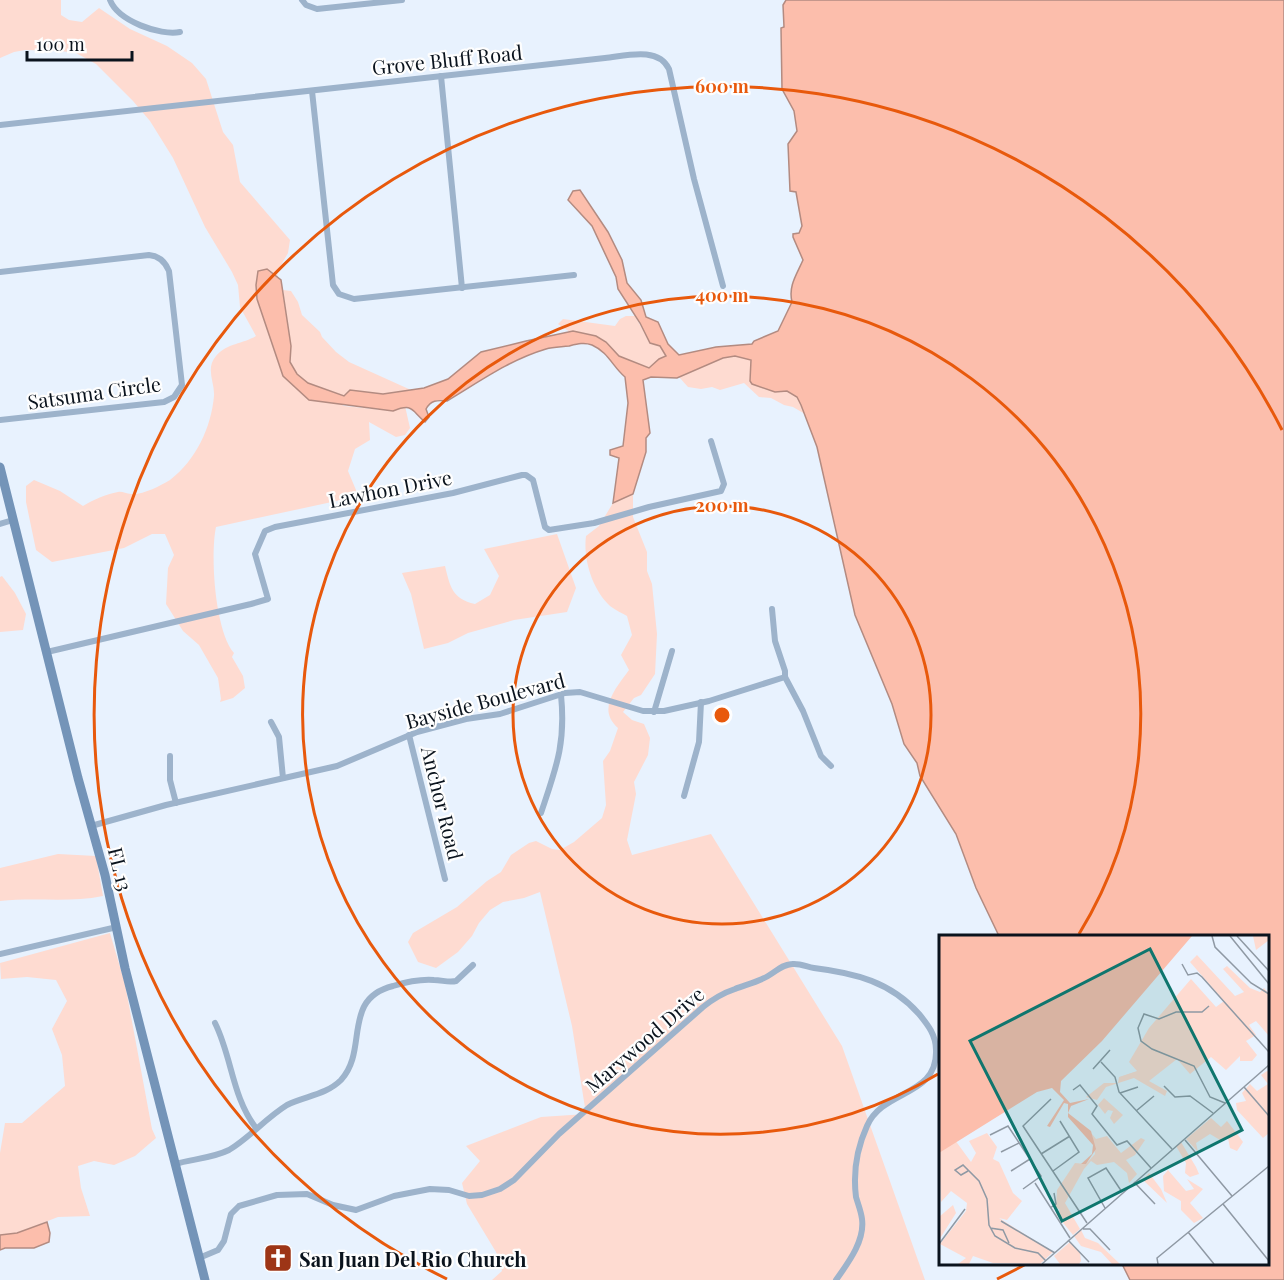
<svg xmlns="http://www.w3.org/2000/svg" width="1284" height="1280" font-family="'Playfair Display',serif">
<rect width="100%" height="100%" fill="#e8f2fe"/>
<g fill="#fedbd1">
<path d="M0 0H61V15L69 20 82 22 99 8 130 29 167 46 192 63 206 79 223 132 233 145 240 182 290 240 288 253 277 272 278 278 267 270 257 299 283 376 344 406 393 411 405 406 410 428 405 435 396 437 369 422 370 440 355 449 348 471 356 490 355 497 216 527C210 556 215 631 234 653L232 657 243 676 245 688 233 698 220 702 221 699 218 678 199 645 183 631 166 604 168 568 174 555 165 534H152L124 548 52 562 36 550 26 502V486L34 480 60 491 83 506C93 500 106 494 118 492 122 491 126 494 131 494 143 495 160 486 170 480 196 460 211 428 214 396 215 382 205 369 216 356 227 343 243 344 256 336L240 307 238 285 232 272 205 227 173 158 150 121 133 101 96 64 76 53 61 51 25 50 14 52 0 58Z"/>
<polygon points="283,290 291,291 298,302 302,315 320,332 322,337 336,352 349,362 411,390 383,394 350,390 345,396 308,383 297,374 290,362 291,346"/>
<polygon points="626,316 635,316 650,343 660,346 666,356 659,359 649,369 618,356 606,342 596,336 570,332 558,324 563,319 615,326 620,319"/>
<polygon points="735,356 751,360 750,381 775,392 787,391 797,397 805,414 793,407 784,405 771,398 759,397 744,383 720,390 712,387 701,389 688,387 679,377 723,358"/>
<path d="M633 494V517L647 552V571L652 584 657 634 655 674 641 695 634 698 623 712 632 720 644 724 650 738 648 755 634 782 636 794 627 840 632 855 711 834 842 1046 925 1280H492L502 1271 496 1252 467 1204 462 1183 480 1161 466 1146 541 1117 586 1114 572 1026 540 892 524 898 503 902 490 910 479 923 472 936 458 952 436 968 418 962 408 942 413 933 457 907 487 881 501 872 511 855 529 843 536 841 552 849 560 850 574 842 602 818 606 805 603 761 610 751 618 728C596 709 617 687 629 670L621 655 632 635 627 616C622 613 615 610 610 606 592 589 583 559 586 536L599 526 613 503Z"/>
<path d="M557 534 576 588 567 612 514 620 468 633 448 643 424 649 411 594 402 573 445 566C450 586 452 599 475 604L490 595 499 576 484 549Z"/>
<polygon points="2,576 15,593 26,614 23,630 0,632 0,577"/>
<path d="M58 854 96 856 103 896C69 903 35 897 0 901V868Z"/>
<polygon points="110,933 125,984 152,1129 156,1138 135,1156 114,1165 94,1161 78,1166 81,1188 90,1216 58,1217 17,1233 0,1235 0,1153 5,1123 22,1123 65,1086 62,1055 52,1029 67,1001 56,980 27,977 1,979 0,963"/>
</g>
<g fill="#fcbeac" stroke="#b38b81" stroke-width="1.5">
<path d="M786 0H1284V1280H1130L1122 1264H1268V936H999L976 888 956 834 920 776 917 763 904 744 892 704 855 615 817 447 801 405 797 397 787 391 775 392 752 384 750 381 751 360 735 356 723 358 677 378 651 377 643 380 650 433 646 438V452L633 494 613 503 619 458 610 455V450L623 446 628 403 625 377C613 367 608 352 592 345 584 342 577 344 569 346 561 347 553 347 546 349 509 360 479 382 447 401 437 400 431 400 426 409L429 417 425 422C411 410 413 403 393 411L309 400 283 376 257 299 256 285 258 271 267 269 281 280 291 346 290 362 297 374 308 383 344 396 350 390 383 394 424 388 448 379 481 352 526 341 573 331 596 336 606 342 619 356 649 368 659 359 666 356 660 346 650 343 640 323 618 289 616 277 592 226 568 200 573 191 580 190 608 232 622 260 627 283 641 300 646 317 658 322 668 344 679 355 716 347 752 344 754 341 778 331 792 302C788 286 797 274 803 260L793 237V234L799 233 802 226 796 192 790 191 788 144 797 131 794 111 782 89 781 28 784 27 783 5Z"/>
<polygon points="47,1222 50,1233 49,1242 34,1248 5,1248 0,1250 0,1235 17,1233"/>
</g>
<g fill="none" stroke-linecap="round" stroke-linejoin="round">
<g stroke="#9db3cb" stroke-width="6">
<path d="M110 0C118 21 160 36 180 32"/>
<polyline points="302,0 306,5 317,9 402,0"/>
<polyline points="441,76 462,288"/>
<polyline points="312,91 333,285 339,294 354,299 574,275"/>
<path d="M0 125 605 58C625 56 658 46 669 69L694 179 723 286"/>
<path d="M0 272 149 255C159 256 165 261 169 271L182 385 174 397 164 402 0 420"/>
<polyline points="0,524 13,520"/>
<polyline points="772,609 775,641 785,671 785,677 803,711 821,756 831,766"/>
<polyline points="47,652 251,604 268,599 255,554 265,531 275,527 453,493 522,475 526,475 533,480 545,527 549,530 594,523 649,507 721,491 724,484 711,441"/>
<polyline points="654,712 672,651"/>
<polyline points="271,722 279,737 283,778"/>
<polyline points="409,735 445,879"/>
<polyline points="170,756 170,780 176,803"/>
<polyline points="684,796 699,742 701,702"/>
<path d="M541 813C556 768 566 744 561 695"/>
<polyline points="91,826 166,805 337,766 417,732 466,719 500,714 565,693 580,692 643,711 664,711 709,701 785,677"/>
<polyline points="0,954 117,927"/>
<path d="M215 1023C232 1057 232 1097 256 1128"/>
<path d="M175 1164C193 1159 213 1158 229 1150 248 1139 266 1118 287 1105 305 1096 326 1095 341 1080 369 1050 341 999 393 986 406 982 421 979 434 980 442 980 449 983 456 981L473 965"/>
<path d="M199 1258 218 1250 224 1241 231 1214 239 1206 277 1195 307 1194 333 1205 356 1210 394 1196 430 1189 449 1190 469 1196 482 1195 500 1189 514 1180 559 1134 703 1007C713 999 723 993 735 989 745 985 758 982 768 976 777 971 781 965 792 964 800 963 807 967 814 968 855 973 891 982 919 1014 928 1025 936 1035 936 1050 938 1097 883 1089 867 1126 857 1148 853 1173 856 1197 858 1204 861 1211 862 1219 865 1241 848 1263 836 1280"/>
</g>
<polyline stroke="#7494b8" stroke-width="9" points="0,467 78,778 105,875 125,968 205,1280"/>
</g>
<g fill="none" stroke="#e8590c" stroke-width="3">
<circle cx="722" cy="715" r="209"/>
<path d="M938 1074A419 419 0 1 1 1079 934"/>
<path d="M1026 1264A628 628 0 0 1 997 1279M447 1279A628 628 0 1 1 1282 430"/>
</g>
<defs>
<g id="church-square" transform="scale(1.5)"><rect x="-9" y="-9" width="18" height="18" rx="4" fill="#9d3516" stroke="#fefefe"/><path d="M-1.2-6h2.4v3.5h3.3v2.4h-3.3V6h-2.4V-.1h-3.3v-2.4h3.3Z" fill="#fff"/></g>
</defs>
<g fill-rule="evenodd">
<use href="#church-square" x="278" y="1258"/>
</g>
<g text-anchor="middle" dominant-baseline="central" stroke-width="4.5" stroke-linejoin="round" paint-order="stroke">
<g font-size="20" fill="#0a131d" stroke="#fefefe">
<text transform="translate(447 59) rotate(-6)">Grove Bluff Road</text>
<text transform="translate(94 392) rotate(-8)">Satsuma Circle</text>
<text transform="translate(390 488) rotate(-11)">Lawhon Drive</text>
<text transform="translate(485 700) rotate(-15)">Bayside Boulevard</text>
<text transform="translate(443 803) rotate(76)">Anchor Road</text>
<text transform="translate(121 869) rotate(76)">FL 13</text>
<text transform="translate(644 1039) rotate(-41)">Marywood Drive</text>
</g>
<g font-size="20" font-weight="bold" fill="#0a131d" stroke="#fefefe" text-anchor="start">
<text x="299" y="1258">San Juan Del Rio Church</text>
</g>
</g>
<g transform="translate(939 935)">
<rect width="330" height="330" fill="#e8f2fe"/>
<path d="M314 1H330V5L317 15ZM258 20 296 61 305 57 284 34 288 31 311 53 321 57 325 53 330 59V101L317 86 310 90 317 100 307 106 318 120 313 126H301V121L287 135 272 122 251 139 238 124 210 146 228 156 226 161 195 143 167 152 158 165 147 162 165 148H179L180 142 198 136 190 127 210 93 252 44 277 72 285 66 251 27ZM328 136 330 137V198L324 203 298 175 297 168 307 166 303 158 311 149 318 156 329 149 322 140ZM165 163 184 180 175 189 171 183 174 176 169 175 166 179 159 170ZM272 183 282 192 288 186 299 200 304 207 298 216 291 213 289 203 281 205 271 199 257 208 259 217 247 204ZM48 198 58 212 54 224 60 227 74 258 83 266 68 285 60 283 114 317 101 329 54 328 34 321 30 329H19L27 323 1 309 27 276 28 268 12 256 2 267 0 218 16 205 32 227 37 218 30 206ZM153 199 157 204 168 201 182 218 202 203 206 205 196 220 187 225 198 239 190 248 188 238 175 227 158 230 152 226 145 234 126 268 141 294 134 300 117 279 121 275 117 272 118 255 136 228 147 229 156 219ZM242 207 257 232 260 239 251 242 246 238 247 228 237 211ZM229 235 247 256 255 254 248 244 264 254 251 268 264 283 255 288 242 275V266L225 256 224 241ZM210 238 222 254 228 268 204 245ZM14 270 17 278 0 305V282ZM142 295 146 303 159 308 181 329H173L162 317 142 311 135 301ZM131 307 141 317 142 326 140 329H121L115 321Z" fill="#fedbd1"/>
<path d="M0 1H253L163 106 122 146 121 157 131 168 150 164 132 171 129 178 152 196 157 214 147 229H142L153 219 154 210 129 182V169L125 168 111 192 108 191 125 165 113 153 98 157 0 218Z" fill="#fcbeac"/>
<path fill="none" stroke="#8f99a4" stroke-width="1.5" d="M273 1 276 12 312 48 330 59M291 1 330 49M298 1 330 36M243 29 249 40 258 38 263 42 330 117M270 71 263 77H237L220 84 205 79 199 93 202 106 213 114 255 131 271 162 286 168M162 127 176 142 180 157 233 214M154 134 171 115M225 151 236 162 251 161 274 178M305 152 330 181M134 155 141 150 158 171 153 179 178 210 188 206 212 233M181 158 199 152M112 164 84 191 148 288M197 176 215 161M51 200 69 191 102 241 84 254M246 205 293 261M62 217 80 208M102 219 131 201M29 236 22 240 16 235 24 230 40 246 48 264 50 290 56 301 76 313 99 318 107 326M72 236 91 224M114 236 140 217 121 186M195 247 216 269M96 248 131 303M284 269 330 326M111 273 117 269 115 258M166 273 149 243 167 233 183 257M62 286 116 318M51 293 64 295 70 308M144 294H151L171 315M249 297 275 329M129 305 150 327M0 309 26 274M103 329 330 130M219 329 218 323 330 231"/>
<path fill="#0f766e" fill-opacity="0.15" stroke="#0f766e" stroke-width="3" d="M211 14 303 195 123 286 31 106Z"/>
<rect width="330" height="330" fill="none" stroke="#0a131d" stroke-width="3"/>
</g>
<circle cx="722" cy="715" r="9" fill="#e8590c" stroke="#fefefe" stroke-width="3"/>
<g font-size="18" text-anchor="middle" font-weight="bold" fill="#e8590c" stroke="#fefefe" stroke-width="4.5" stroke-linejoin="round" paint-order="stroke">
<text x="722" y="93">600 m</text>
<text x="722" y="302">400 m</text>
<text x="722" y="512">200 m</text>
</g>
<path d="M27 51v9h105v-9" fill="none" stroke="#0a131d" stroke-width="3"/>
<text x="36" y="51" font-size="18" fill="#0a131d" stroke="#fefefe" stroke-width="4.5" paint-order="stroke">100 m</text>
</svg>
